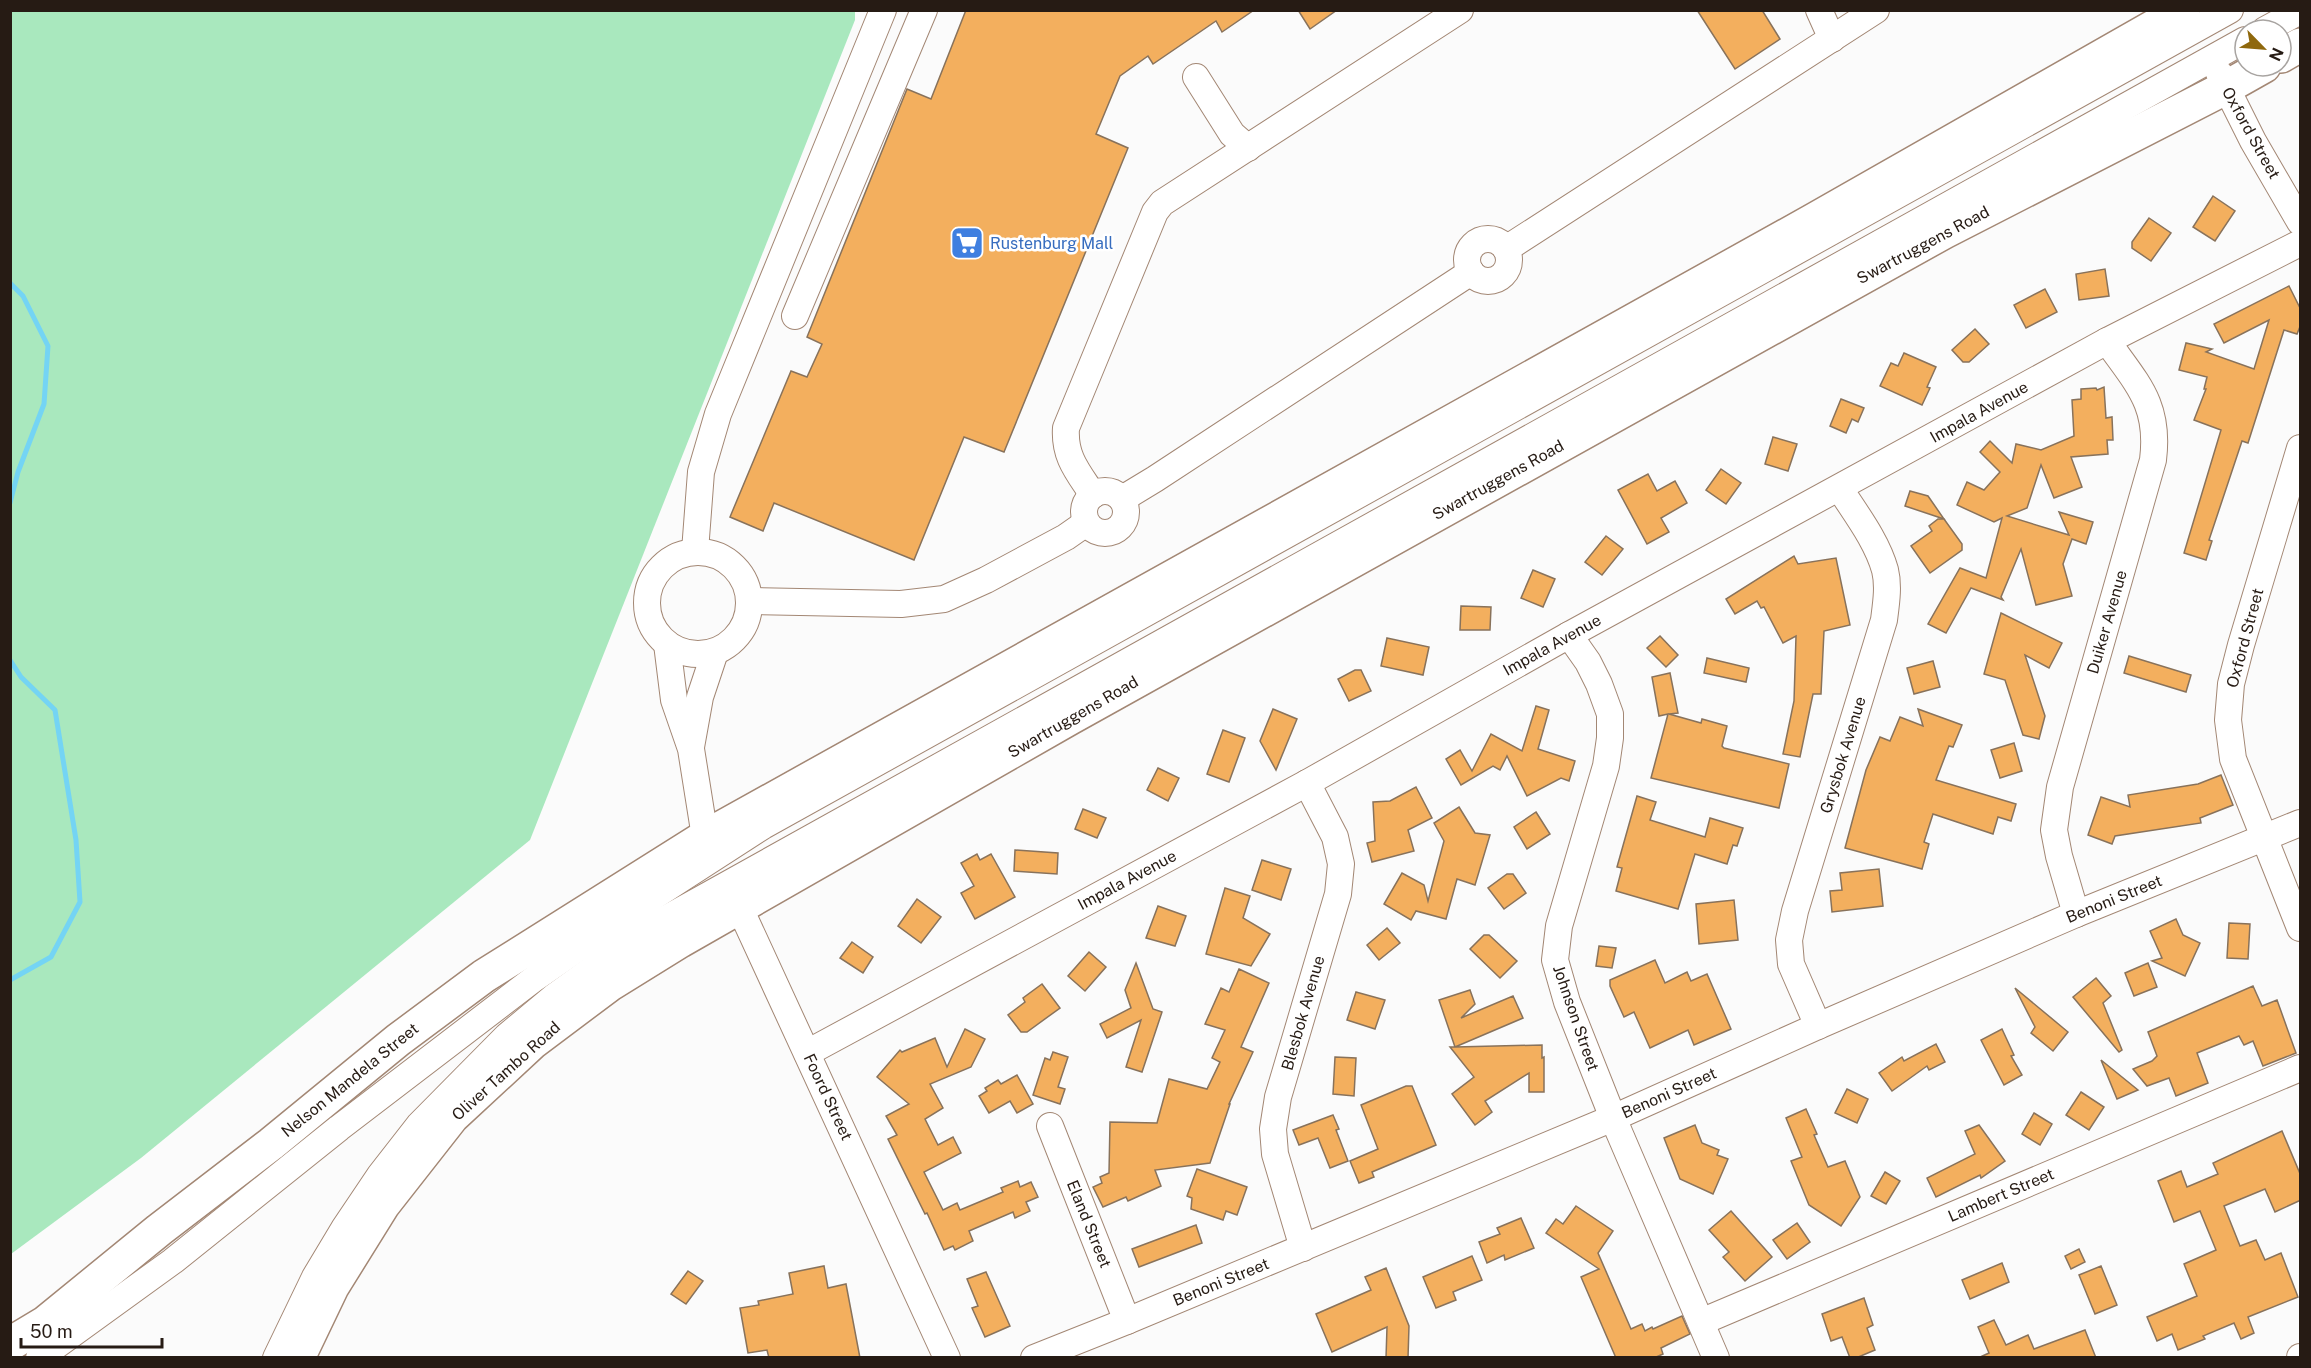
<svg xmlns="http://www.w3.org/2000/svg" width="2311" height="1368" font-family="'Public Sans',sans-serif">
<rect width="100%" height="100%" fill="#fbfbfb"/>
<polygon fill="#a9e8be" points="11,10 855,10 855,20 530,840 141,1158 11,1254"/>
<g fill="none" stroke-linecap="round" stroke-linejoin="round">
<g stroke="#74d4f4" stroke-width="5">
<polyline points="10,283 23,296 48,346 44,404 18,472 10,503"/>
<polyline points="10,660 21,677 55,710 76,840 80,902 51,957 10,980"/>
</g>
</g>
<g fill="#f3af5e" stroke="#88725b" stroke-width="1.5">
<polygon points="966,10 1254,10 1222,32 1216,21 1153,64 1148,56 1120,76 1096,134 1128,148 1004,452 964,437 914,560 774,503 763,531 730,517 791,371 807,377 822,344 807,337 907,89 931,99"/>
<polygon points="1298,10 1337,10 1310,29"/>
<polygon points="1697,10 1762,10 1780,39 1735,69"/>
<polygon points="2213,196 2235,211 2215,241 2193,227"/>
<polygon points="2149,218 2171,233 2151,261 2132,248 2132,242"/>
<polygon points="2105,269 2109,296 2079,300 2076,274"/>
<polygon points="2289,286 2301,310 2301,324 2297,334 2284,330 2248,443 2242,441 2209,540 2212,541 2206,560 2184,553 2221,430 2194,420 2206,389 2204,389 2207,377 2179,370 2186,343 2212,349 2206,352 2254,369 2269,320 2224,343 2214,324"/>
<polygon points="2045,289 2057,312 2026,328 2014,305"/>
<polygon points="1975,329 1989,344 1969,362 1963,362 1952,350"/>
<polygon points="1904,353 1936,367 1927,387 1930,388 1922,405 1880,386 1891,363 1898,366"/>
<polygon points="2104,387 2106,418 2112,417 2113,440 2107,440 2108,454 2071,457 2082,487 2054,498 2041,465 2027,508 2007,516 2069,535 2059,512 2093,522 2086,544 2072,539 2063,564 2072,596 2036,605 2021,549 2001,597 2003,600 1971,588 1946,633 1928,624 1960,568 1986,578 2002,518 1994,522 1957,505 1967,482 1984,490 2000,472 1980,452 1990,441 2012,463 2016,444 2041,450 2074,436 2072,400 2081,399 2081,389 2096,388 2097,390"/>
<polygon points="1841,399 1864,408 1858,422 1852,419 1846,433 1830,426"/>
<polygon points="1773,437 1797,444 1788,471 1765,464"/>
<polygon points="1721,469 1741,483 1726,504 1706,490"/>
<polygon points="1648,474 1657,491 1675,481 1687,503 1661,518 1669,532 1647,544 1618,490"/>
<polygon points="1910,491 1928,496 1944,519 1905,506"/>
<polygon points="1938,519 1944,519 1962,544 1962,550 1930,573 1911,546 1932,531 1929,526"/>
<polygon points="1606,536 1623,549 1602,575 1585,562"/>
<polygon points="1794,556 1798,564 1836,558 1850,625 1824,631 1821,694 1813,694 1800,757 1783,754 1794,701 1796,636 1783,643 1764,607 1761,608 1757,601 1735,614 1726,599"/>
<polygon points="1533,570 1555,579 1543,607 1521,598"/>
<polygon points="1461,606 1491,607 1490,630 1460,630"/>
<polygon points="2001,613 2062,643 2049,668 2025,655 2045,716 2039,739 2023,735 2005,680 1984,674"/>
<polygon points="1660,636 1678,655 1666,667 1647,648"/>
<polygon points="1387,638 1429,647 1423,675 1381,666"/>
<polygon points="2129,656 2191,675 2186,692 2124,673"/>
<polygon points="1707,658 1749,668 1746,682 1704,673"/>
<polygon points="1933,661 1940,687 1914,694 1907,668"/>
<polygon points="1355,670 1361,670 1371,691 1349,701 1338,679"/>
<polygon points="1670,673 1678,713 1669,714 1701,723 1702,719 1727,726 1722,746 1724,748 1789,764 1779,808 1651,778 1668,714 1659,716 1652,677"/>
<polygon points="1536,706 1549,710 1538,749 1575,761 1569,781 1561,778 1527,796 1507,756 1500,770 1493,766 1461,785 1446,759 1460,750 1472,771 1491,734 1522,751"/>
<polygon points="1273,709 1297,719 1276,770 1260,741"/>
<polygon points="1918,709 1962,725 1953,747 1949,746 1936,780 2016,804 2011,821 1998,817 1993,834 1933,814 1924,842 1929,844 1922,869 1845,848 1866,770 1880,737 1890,741 1900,717 1923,726"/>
<polygon points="1223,730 1245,738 1229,782 1207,774"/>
<polygon points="2014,743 2022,771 2000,778 1991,750"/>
<polygon points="1158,768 1179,778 1168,801 1147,790"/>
<polygon points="2221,775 2233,805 2200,818 2201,823 2115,836 2112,844 2088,835 2101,797 2130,807 2128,795 2198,784"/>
<polygon points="1416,787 1432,818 1408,830 1414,851 1372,862 1367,843 1375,841 1373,802 1390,801"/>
<polygon points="1637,796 1656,802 1650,820 1705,837 1710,818 1743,828 1737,846 1733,845 1727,864 1695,854 1678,909 1616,891 1622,868 1617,867"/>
<polygon points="1459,807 1475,833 1490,835 1475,885 1457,879 1446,919 1416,911 1411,920 1384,904 1402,873 1424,885 1428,901 1444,841 1434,823"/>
<polygon points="1083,809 1106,818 1097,838 1075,829"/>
<polygon points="1536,812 1550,834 1527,849 1514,827"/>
<polygon points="1015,850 1058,853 1057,874 1014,871"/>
<polygon points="977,854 980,860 991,854 1015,897 975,919 961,893 974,886 961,863"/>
<polygon points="1262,860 1291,869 1281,900 1252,890"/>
<polygon points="1879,869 1883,906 1832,912 1830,891 1842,890 1840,873"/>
<polygon points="1507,874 1513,874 1526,893 1504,909 1488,888"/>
<polygon points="1225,888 1250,896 1243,918 1270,934 1251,966 1206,954"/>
<polygon points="917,899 941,917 921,943 898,926"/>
<polygon points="1734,900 1738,940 1699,944 1696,904"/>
<polygon points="1158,906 1186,916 1175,946 1146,938"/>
<polygon points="2176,919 2183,935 2200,943 2185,976 2152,961 2162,958 2150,931"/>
<polygon points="2229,923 2250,924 2248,959 2227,958"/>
<polygon points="1387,928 1400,943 1379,960 1367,945"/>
<polygon points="1484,935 1489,935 1517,961 1500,978 1470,949"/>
<polygon points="852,942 873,957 863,973 840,958"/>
<polygon points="1599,946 1616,948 1612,968 1596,966"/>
<polygon points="1089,952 1106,967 1085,991 1068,976"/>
<polygon points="1655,960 1665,983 1687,972 1691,981 1707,974 1731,1029 1694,1045 1688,1030 1650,1048 1634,1012 1624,1017 1610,986 1610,980"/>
<polygon points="1136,963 1153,1009 1162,1012 1142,1072 1126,1067 1141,1020 1107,1038 1100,1024 1131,1008 1125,990"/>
<polygon points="2148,963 2157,987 2134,996 2125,973"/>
<polygon points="1239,969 1269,983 1241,1047 1253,1052 1229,1104 1230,1104 1210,1163 1155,1170 1161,1186 1128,1201 1126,1197 1103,1207 1093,1187 1102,1183 1100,1177 1109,1173 1110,1122 1157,1123 1169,1079 1207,1089 1220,1062 1212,1058 1225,1030 1205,1024 1221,988 1229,992"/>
<polygon points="2096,978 2111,996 2103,1003 2122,1050 2119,1052 2073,997"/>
<polygon points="1042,984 1060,1008 1027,1032 1021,1032 1008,1015 1025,1002 1023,998"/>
<polygon points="2253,986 2262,1006 2277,1000 2296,1053 2263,1066 2253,1041 2244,1045 2239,1036 2197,1053 2208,1083 2176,1096 2169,1078 2147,1086 2133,1069 2152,1061 2157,1056 2148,1032"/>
<polygon points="2015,988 2068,1032 2053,1051 2031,1033 2035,1027"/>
<polygon points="1470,990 1475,1004 1461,1018 1513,996 1523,1018 1455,1047 1542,1045 1542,1058 1544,1057 1544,1092 1529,1092 1529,1073 1485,1101 1492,1112 1475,1125 1452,1094 1474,1077 1450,1047 1455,1047 1439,1000"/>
<polygon points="1356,992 1385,1000 1375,1029 1347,1020"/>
<polygon points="965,1029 985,1039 971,1067 930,1084 943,1108 925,1119 938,1145 953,1137 961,1153 924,1172 943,1210 957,1203 960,1210 1003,1192 1001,1188 1018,1181 1020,1187 1031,1182 1038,1197 1026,1202 1030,1211 1015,1218 1013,1212 969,1231 973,1241 955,1250 953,1246 944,1250 927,1213 925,1214 888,1139 897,1135 886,1116 909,1104 877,1077 900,1050 902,1052 935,1038 947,1067"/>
<polygon points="2002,1029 2014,1055 2011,1056 2022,1075 2004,1085 1981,1040"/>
<polygon points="1936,1044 1945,1062 1929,1070 1927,1066 1892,1091 1879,1073 1902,1057 1904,1061"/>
<polygon points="1053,1052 1068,1057 1058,1087 1065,1089 1060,1104 1033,1095 1045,1058 1050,1060"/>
<polygon points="1335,1057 1356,1058 1354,1096 1333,1094"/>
<polygon points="2101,1060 2138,1090 2117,1099"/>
<polygon points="1017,1075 1033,1104 1017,1113 1010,1101 989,1113 979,1096 987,1091 985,1088 998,1080 1001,1084"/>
<polygon points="1406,1086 1412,1086 1436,1145 1372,1172 1374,1177 1359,1183 1350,1161 1378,1149 1361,1105"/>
<polygon points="1847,1089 1868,1099 1857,1123 1835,1113"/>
<polygon points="2081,1092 2104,1107 2089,1130 2066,1115"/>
<polygon points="1806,1109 1817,1134 1814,1135 1828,1167 1845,1161 1860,1197 1841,1226 1809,1205 1791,1161 1802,1157 1786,1118"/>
<polygon points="2034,1113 2052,1124 2040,1145 2022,1134"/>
<polygon points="1333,1115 1339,1129 1336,1130 1348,1161 1330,1168 1318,1138 1299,1145 1293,1130"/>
<polygon points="1695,1125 1702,1143 1719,1150 1717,1155 1728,1159 1713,1194 1680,1179 1664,1138"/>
<polygon points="1979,1125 2005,1161 1981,1178 1980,1175 1936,1197 1927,1178 1975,1154 1965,1131"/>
<polygon points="2282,1131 2301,1176 2301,1200 2275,1212 2265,1189 2224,1206 2240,1246 2256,1240 2265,1260 2281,1253 2298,1297 2248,1317 2254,1333 2241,1339 2234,1323 2203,1336 2205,1339 2178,1350 2172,1334 2157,1341 2147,1317 2197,1296 2184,1264 2216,1250 2200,1211 2174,1222 2158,1181 2181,1171 2187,1187 2218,1174 2213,1163"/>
<polygon points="1197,1169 1247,1187 1237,1215 1226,1211 1223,1220 1191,1209 1192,1198 1187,1196"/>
<polygon points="1885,1172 1900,1181 1886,1204 1871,1196"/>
<polygon points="1576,1206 1613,1231 1598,1253 1631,1329 1642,1324 1645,1331 1652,1327 1653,1329 1682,1316 1690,1334 1661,1348 1663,1354 1654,1358 1616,1358 1581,1277 1599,1269 1546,1233 1556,1219 1563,1224"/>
<polygon points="1731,1211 1772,1257 1745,1281 1723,1257 1729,1252 1709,1230"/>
<polygon points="1521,1218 1534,1248 1505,1260 1504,1255 1487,1263 1479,1242 1500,1234 1497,1228"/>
<polygon points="1797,1223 1810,1242 1787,1259 1773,1240"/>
<polygon points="1196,1225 1202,1243 1139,1267 1132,1249"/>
<polygon points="2079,1249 2085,1262 2071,1269 2065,1256"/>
<polygon points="1472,1256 1482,1280 1453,1292 1456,1300 1436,1308 1423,1277"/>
<polygon points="2002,1263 2009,1282 1970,1299 1962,1280"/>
<polygon points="824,1266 828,1288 846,1284 860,1358 769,1358 767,1350 748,1353 740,1308 759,1305 758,1301 793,1294 789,1273"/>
<polygon points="2101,1266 2117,1305 2095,1314 2079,1275"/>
<polygon points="1386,1268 1409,1326 1408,1358 1386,1358 1387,1327 1332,1352 1316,1314 1371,1290 1365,1277"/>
<polygon points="688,1271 703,1281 686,1304 671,1294"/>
<polygon points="986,1272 1010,1326 985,1337 972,1308 978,1306 967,1279"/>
<polygon points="1864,1298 1873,1325 1867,1328 1875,1350 1856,1358 1850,1358 1842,1337 1831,1341 1822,1314"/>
<polygon points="1994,1320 2006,1345 2028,1335 2034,1349 2085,1330 2096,1358 1978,1358 1989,1353 1978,1327"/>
</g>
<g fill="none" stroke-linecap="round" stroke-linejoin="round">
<g stroke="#a38774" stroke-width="28">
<g id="minor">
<polyline points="1819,10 1832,39"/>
<polyline points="2265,30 2300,11"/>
<polyline points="2219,73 2253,141 2300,222"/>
<polyline points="1196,77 1232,134 1248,148"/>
<circle cx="1488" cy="260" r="21"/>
<polyline points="1506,249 1876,10"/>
<polyline points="795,316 924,10"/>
<polyline points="2300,448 2241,645 2231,684 2228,720 2233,759 2300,928"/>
<circle cx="1105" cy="512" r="21"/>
<path d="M1093 495C1078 472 1064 457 1066 428L1155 212 1162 203 1460 10"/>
<polyline points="1122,499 1155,479 1471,272"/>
<polyline points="695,551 701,472 718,414 883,10"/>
<circle cx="698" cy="603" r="51"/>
<polyline points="749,601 901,604 944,599 986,580 1066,537 1086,523"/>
<polyline points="1569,635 1588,662 1599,684 1610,714 1610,738 1606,766 1559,926 1555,960 1567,1002 1613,1118 1716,1358"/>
<polyline points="667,644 674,700 691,749 705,837 711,851"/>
<polyline points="691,747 700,697 715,652"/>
<polyline points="732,891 947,1358"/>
<path d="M2076 914 2059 856 2054 830 2060 787 2153 460C2160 404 2137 384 2107 341"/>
<path d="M1818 1026 1791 964 1789 940 1795 911 1884 620C1886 604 1889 586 1885 570 1877 541 1856 514 1840 489"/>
<polyline points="807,1053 1307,783 1569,635 2107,341 2300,243"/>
<polyline points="1050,1126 1127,1321"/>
<polyline points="1303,1248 1275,1154 1273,1129 1278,1097 1338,894 1341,864 1335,837 1307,783"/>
<polyline points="1701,1322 2300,1068"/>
<polyline points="39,1358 173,1261 339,1128 535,978 639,906 763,826 2230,10"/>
<polyline points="276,1358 315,1277 345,1227 380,1175 419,1125 507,1036 555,996 649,928 2245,40"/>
<polyline points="1034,1358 1127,1321 1613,1118 1818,1026 2076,914 2300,823"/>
<polyline points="2300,1358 2300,1357"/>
</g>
</g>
<g stroke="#a38774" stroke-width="36">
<g id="major">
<polyline points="2281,56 2300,45"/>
<polyline points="10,1344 45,1323 159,1230 271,1144 398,1040 484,976 705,837 1814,220 2183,10"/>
<polyline points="298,1358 332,1287 383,1205 452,1117 533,1042 609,985 680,941 1070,718 1944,232 2225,88 2264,66"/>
</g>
</g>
<use href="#minor" stroke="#fff" stroke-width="26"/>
<use href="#major" stroke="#fff" stroke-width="33"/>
</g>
<defs>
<g id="supermarket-square" transform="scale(1.725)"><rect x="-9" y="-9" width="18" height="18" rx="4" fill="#3f7fe0" stroke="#fff"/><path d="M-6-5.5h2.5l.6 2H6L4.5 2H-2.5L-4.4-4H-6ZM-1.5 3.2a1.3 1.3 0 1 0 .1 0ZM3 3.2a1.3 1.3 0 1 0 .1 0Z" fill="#fff"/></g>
</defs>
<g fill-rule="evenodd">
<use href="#supermarket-square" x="967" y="243"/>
</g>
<g text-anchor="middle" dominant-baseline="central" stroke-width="5" stroke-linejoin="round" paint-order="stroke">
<g font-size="16" fill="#261b14" stroke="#fff">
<text transform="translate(2251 133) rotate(61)">Oxford Street</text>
<text transform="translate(1923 245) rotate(-28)">Swartruggens Road</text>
<text transform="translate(1979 412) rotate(-29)">Impala Avenue</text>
<text transform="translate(1498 480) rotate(-29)">Swartruggens Road</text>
<text transform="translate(2107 622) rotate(-74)">Duiker Avenue</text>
<text transform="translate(2245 638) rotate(-75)">Oxford Street</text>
<text transform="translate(1552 645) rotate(-29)">Impala Avenue</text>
<text transform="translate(1073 717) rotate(-30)">Swartruggens Road</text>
<text transform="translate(1843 755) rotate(-73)">Grysbok Avenue</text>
<text transform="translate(1127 880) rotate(-28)">Impala Avenue</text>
<text transform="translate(2114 899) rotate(-22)">Benoni Street</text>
<text transform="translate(1303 1013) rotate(-74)">Blesbok Avenue</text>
<text transform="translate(1576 1018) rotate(71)">Johnson Street</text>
<text transform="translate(506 1071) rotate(-42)">Oliver Tambo Road</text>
<text transform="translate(350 1080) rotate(-39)">Nelson Mandela Street</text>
<text transform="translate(1669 1093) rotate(-24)">Benoni Street</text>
<text transform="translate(828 1097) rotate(65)">Foord Street</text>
<text transform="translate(2001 1195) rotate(-23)">Lambert Street</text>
<text transform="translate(1089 1224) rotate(68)">Eland Street</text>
<text transform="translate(1221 1282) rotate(-22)">Benoni Street</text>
</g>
<g font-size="16" fill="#366cbe" stroke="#fff" text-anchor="start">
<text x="990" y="243">Rustenburg Mall</text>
</g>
</g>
<rect width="2311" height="1368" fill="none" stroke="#261b14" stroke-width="24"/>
<g transform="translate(2263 48) rotate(115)"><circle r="28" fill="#ffffff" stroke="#a8a4a1" stroke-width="1.5"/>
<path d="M0-4.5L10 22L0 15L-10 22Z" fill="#8f680d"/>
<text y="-9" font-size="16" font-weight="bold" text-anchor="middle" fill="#261b14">N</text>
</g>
<path d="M21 1338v9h141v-9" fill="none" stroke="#261b14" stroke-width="3"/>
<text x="30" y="1338" font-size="18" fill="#261b14" stroke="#ffffff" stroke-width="4.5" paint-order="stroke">50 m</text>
</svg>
